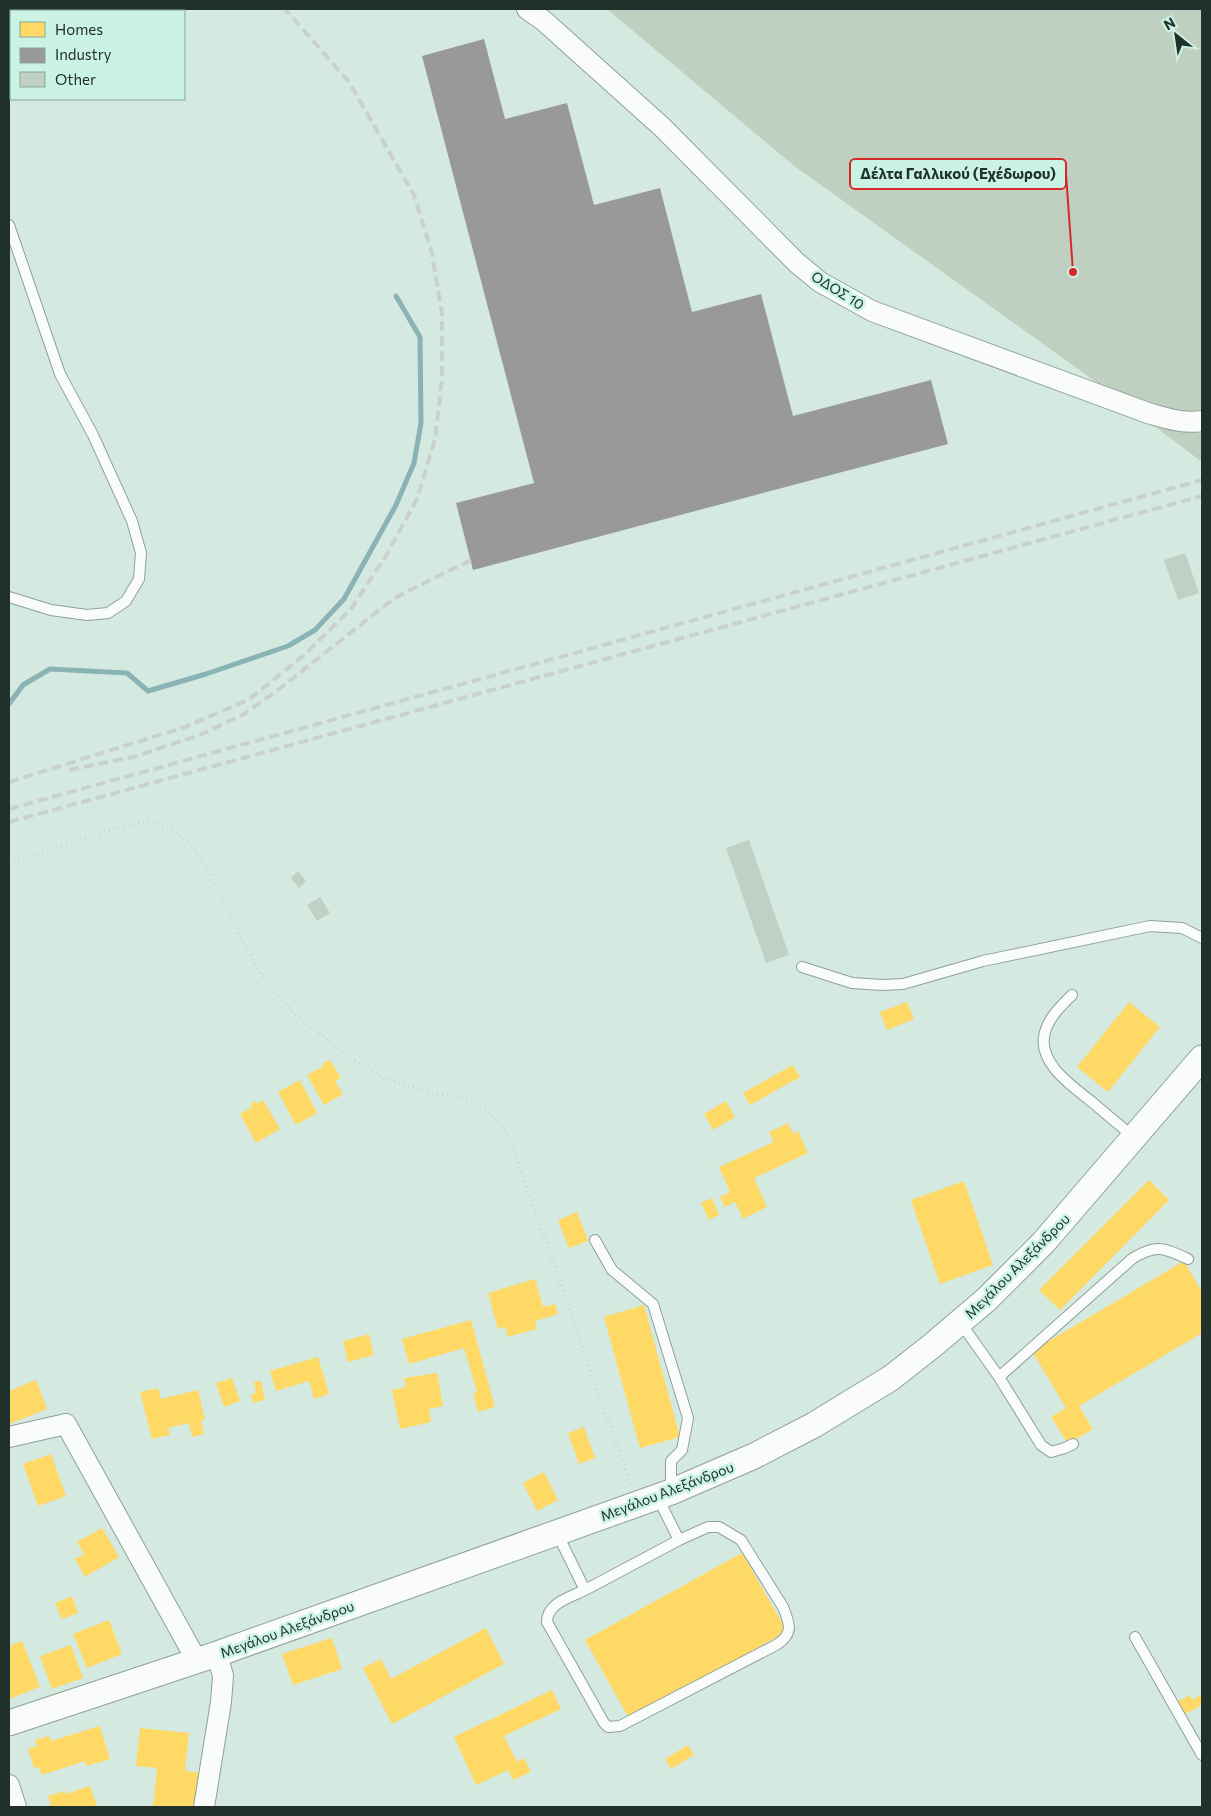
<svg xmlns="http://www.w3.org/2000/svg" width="1211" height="1816" font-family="Commissioner,sans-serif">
<rect width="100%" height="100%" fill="#d4eae1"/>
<polygon fill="#c0d0c0" points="607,9 1202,9 1202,462 1092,379 793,165"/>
<g fill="#ffd966">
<polygon points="907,1002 914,1019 887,1030 880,1012"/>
<polygon points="1129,1002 1160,1027 1108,1092 1077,1067"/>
<polygon points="330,1060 341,1078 335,1081 343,1094 324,1105 307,1075 323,1067 322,1064"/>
<polygon points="793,1065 800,1077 750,1105 743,1093"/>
<polygon points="300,1080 317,1113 296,1125 278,1092"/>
<polygon points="263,1100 280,1129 256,1143 240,1114 252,1107 251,1104 256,1101 258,1104"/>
<polygon points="726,1101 735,1117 713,1130 704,1114"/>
<polygon points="788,1123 793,1134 798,1131 808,1153 754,1178 767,1207 743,1219 735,1202 725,1207 720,1197 730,1192 719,1167 774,1142 769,1132"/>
<polygon points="1149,1180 1169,1200 1060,1310 1039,1290"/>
<polygon points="964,1181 993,1265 940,1284 911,1200"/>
<polygon points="712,1198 719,1215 709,1220 701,1203"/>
<polygon points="577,1212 588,1241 569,1248 558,1220"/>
<polygon points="1184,1261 1202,1292 1202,1333 1079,1406 1093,1429 1068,1444 1051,1417 1066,1408 1032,1351"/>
<polygon points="535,1279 543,1307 555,1304 558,1314 535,1321 537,1329 508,1337 505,1327 498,1329 488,1293"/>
<polygon points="644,1305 680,1437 640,1448 604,1317"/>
<polygon points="471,1320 495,1407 478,1412 473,1393 477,1392 464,1348 409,1364 402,1339"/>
<polygon points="369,1334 374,1355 348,1362 343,1341"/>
<polygon points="318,1357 329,1394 314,1399 309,1381 276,1391 270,1371"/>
<polygon points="437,1373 443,1406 429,1409 431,1422 400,1429 392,1390 406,1387 404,1378"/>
<polygon points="232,1378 240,1401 224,1407 216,1383"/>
<polygon points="36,1380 47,1409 9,1424 9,1391"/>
<polygon points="261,1381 265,1400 253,1403 251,1394 256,1393 254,1382"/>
<polygon points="158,1388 161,1399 198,1390 205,1419 201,1420 204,1434 192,1437 189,1423 168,1428 170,1435 152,1439 140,1392"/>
<polygon points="584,1427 595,1458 579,1464 568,1433"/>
<polygon points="51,1454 66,1496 38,1506 23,1464"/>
<polygon points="544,1472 558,1500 537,1511 523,1483"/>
<polygon points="102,1528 119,1557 85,1577 75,1559 84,1554 77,1542"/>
<polygon points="742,1553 787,1631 630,1720 585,1640"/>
<polygon points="72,1596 78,1613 62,1619 55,1603"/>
<polygon points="109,1620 122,1654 87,1668 73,1634"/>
<polygon points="486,1628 504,1664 392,1724 363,1668 381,1659 391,1679"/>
<polygon points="332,1638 342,1669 293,1685 282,1654"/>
<polygon points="22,1641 40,1687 9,1699 9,1646"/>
<polygon points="71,1645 83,1678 52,1689 40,1656"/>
<polygon points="552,1690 561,1709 504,1736 517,1762 524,1758 531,1772 513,1780 508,1770 476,1785 454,1737"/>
<polygon points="1202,1694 1202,1705 1182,1716 1175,1703 1190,1695 1192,1700"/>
<polygon points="100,1726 110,1759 87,1766 85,1761 42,1775 39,1767 34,1768 28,1749 37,1746 35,1740 49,1736 51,1741"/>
<polygon points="140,1728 189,1733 185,1771 203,1773 199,1807 153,1807 157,1768 136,1766"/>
<polygon points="688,1745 694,1755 671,1769 665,1759"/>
<polygon points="90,1786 97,1806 45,1807 51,1805 48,1796 65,1791 66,1794"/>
</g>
<polygon fill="#999" points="484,39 505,119 567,103 594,205 660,188 692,312 761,294 793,416 931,380 948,444 473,570 456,503 534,483 422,56"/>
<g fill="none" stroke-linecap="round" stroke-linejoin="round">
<polyline stroke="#8ab3b5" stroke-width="5" points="9,704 23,685 50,669 127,673 148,691 206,674 288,646 315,630 344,599 396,505 414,463 421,423 420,337 396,296"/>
</g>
<g fill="#c0d0c7">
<polygon points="1185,553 1199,593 1178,600 1164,560"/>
<polygon points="749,840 789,955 766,963 726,848"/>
<polygon points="298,871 306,881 299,888 291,878"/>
<polygon points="320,897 330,913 317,921 307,905"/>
</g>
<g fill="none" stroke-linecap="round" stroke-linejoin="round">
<g stroke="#8fa099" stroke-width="12">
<g id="service">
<polyline points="9,225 60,374 93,435 132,521 141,553 139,579 126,601 108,613 87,615 51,610 9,597"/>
<polyline points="802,967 852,983 882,985 903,984 983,961 1150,926 1182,928 1202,938"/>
<path d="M1072 995C1062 1005 1049 1017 1045 1032 1036 1062 1072 1086 1092 1102 1106 1114 1119 1125 1134 1137"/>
<polyline points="595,1240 612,1270 653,1304 688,1418 682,1450 671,1461 671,1491"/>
<polyline points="960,1322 999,1377 1041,1445 1051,1452 1065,1448 1073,1444"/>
<path d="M999 1377 1133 1258C1157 1244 1164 1248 1188 1259"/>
<polyline points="658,1498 679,1540"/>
<path d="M557 1533 585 1590C571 1597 547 1603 547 1622L604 1723 608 1727 620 1726 776 1645C794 1634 790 1624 783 1607L741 1540 719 1527H708L679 1540 585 1590"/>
<polyline points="1135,1637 1202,1755"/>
</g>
</g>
<g stroke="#8fa099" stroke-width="22">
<g id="minor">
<path d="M527 9 544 21 662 127 797 263 820 282 872 311 1148 413C1166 418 1183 424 1202 421"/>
<polyline points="9,1437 66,1424 197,1661"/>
<polyline points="9,1785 16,1807"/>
<polyline points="204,1807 221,1702 223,1676 217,1654"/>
</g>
</g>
<g stroke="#8fa099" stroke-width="27">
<polyline id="tertiary" points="9,1723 217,1654 671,1492 754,1456 814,1425 891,1378 933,1345 987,1299 1043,1243 1202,1058"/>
</g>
<polyline stroke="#cdd3d1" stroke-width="3" stroke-dasharray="1 4" stroke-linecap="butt" points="9,863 105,831 135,823 155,823 175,831 192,846 205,865 258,970 273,990 294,1013 349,1057 385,1079 433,1093 465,1099 486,1109 501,1124 510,1140 518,1162 631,1486"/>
<use href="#service" stroke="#f9fcfa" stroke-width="10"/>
<use href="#minor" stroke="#f9fcfa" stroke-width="20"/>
<use href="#tertiary" stroke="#f9fcfa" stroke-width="25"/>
<g stroke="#cad0cd" stroke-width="4" stroke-dasharray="10 5" stroke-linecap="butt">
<polyline points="69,770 133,757 200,735 244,714 278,690 388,603 402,594 471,560"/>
<polyline points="9,782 185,727 248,700 303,656 351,609 387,554 417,499 435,439 442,379 442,315 432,253 414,195 349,82 285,9"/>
<polyline points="9,809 1202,480"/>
<polyline points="9,822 1202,496"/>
</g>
</g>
<g text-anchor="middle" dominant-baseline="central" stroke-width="5" stroke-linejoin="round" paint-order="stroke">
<g font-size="14" fill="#20302a" stroke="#cbf3e3">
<text transform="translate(838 290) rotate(32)">ΟΔΟΣ 10</text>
<text transform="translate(1017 1266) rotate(-45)">Μεγάλου Αλεξάνδρου</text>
<text transform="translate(667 1491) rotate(-21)">Μεγάλου Αλεξάνδρου</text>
<text transform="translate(287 1629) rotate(-20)">Μεγάλου Αλεξάνδρου</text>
</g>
</g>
<path fill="none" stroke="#d62828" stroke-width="2" d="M1073 272L1066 174"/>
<circle fill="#d62828" stroke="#cbf3e3" stroke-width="2" cx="1073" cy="272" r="5"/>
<rect fill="#cbf3e3" stroke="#d62828" stroke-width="2" x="850" y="159" width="216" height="30" rx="5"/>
<g font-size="15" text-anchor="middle" font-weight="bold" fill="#20302a">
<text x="958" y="179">Δέλτα Γαλλικού (Εχέδωρου)</text>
</g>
<rect width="1211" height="1816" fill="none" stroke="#20302a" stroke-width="20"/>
<rect x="10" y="10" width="175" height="90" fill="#cbf3e3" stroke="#87a599"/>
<rect x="20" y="22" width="25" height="15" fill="#ffd966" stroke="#87a599"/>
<text x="55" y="35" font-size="15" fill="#20302a">Homes</text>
<rect x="20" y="48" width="25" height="15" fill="#999999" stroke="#87a599"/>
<text x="55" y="60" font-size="15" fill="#20302a">Industry</text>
<rect x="20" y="72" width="25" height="15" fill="#c0d0c7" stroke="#87a599"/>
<text x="55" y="85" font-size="15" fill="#20302a">Other</text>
<g transform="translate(1176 35) rotate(330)" stroke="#cbf3e3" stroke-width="4" paint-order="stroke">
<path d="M0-4L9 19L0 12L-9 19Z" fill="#20302a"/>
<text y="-8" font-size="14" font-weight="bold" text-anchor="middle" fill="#20302a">N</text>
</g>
</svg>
